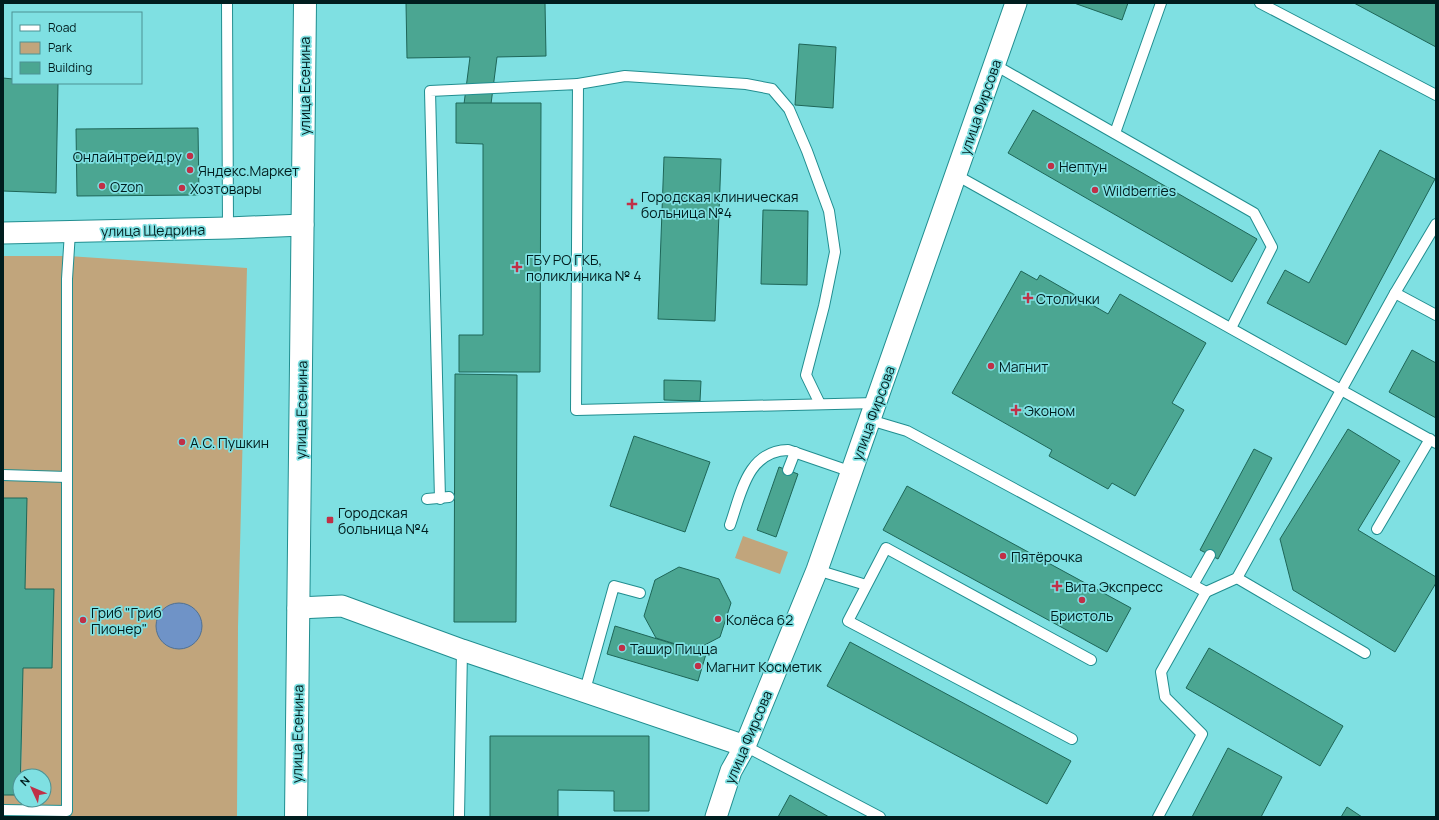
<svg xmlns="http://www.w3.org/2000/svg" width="1439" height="820" font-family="Manrope,sans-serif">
<rect width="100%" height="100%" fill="#7fe0e2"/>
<g fill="#c1a57c">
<polygon points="3,256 68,256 247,268 238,627 237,817 3,817 3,795 20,795 20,800 44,800 44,776 21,776 23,668 52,668 54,590 25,589 26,498 3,498"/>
<polygon points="743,536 788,552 780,574 735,558"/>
</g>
<circle fill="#6f93c7" stroke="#4e7094" cx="179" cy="626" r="23"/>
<g fill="#4ba692" stroke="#1e6658">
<polygon points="406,3 545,3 546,56 497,57 491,104 464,104 470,57 407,58"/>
<polygon points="1074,3 1128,3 1122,20"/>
<polygon points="1354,3 1436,3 1436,47"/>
<polygon points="799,44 836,47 833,108 795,105"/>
<polygon points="3,78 13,79 13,83 58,83 56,193 3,191"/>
<polygon points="456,103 541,103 540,372 459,372 459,335 483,335 483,144 456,143"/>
<polygon points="1033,110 1257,239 1232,282 1008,153"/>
<polygon points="198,128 199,195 77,196 76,129"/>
<polygon points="1380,150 1435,179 1346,345 1267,303 1285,270 1309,283"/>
<polygon points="664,157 721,159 715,321 658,319"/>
<polygon points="763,210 808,211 807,285 761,284"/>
<polygon points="1021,271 1037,280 1040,275 1108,314 1120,294 1206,343 1172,403 1184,410 1135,496 1112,483 1108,489 1049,456 1052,450 952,393"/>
<polygon points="1412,350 1436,363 1436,418 1389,392"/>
<polygon points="455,374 517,375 516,622 454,622"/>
<polygon points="664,380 701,381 700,401 664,400"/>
<polygon points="1348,429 1400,461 1358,530 1436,577 1436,583 1395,652 1293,590 1280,539"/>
<polygon points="634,436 710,462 685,532 610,506"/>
<polygon points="1254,449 1272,458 1218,559 1200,550"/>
<polygon points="779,467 798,474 776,537 757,530"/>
<polygon points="907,486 1131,608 1107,652 883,530"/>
<polygon points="3,498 27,498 25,589 54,589 52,668 23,668 20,795 3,795"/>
<polygon points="679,567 719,579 731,603 720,637 695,650 656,638 644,616 655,580"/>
<polygon points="615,626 706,654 698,681 607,654"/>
<polygon points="850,642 1071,761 1047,804 827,686"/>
<polygon points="1209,648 1343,726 1320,766 1186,688"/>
<polygon points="490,736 649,736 649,811 614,811 614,791 558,790 558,817 490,817"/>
<polygon points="1228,748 1282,777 1261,817 1192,817"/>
<polygon points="790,795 829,817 778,817"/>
<polygon points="1347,807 1362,817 1341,817"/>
</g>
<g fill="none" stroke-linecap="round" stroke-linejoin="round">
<g stroke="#218e90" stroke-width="12">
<g id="service">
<polyline points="227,3 228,228"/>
<polyline points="1260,3 1436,95"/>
<polyline points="995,65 1254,213 1272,247 1231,328"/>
<polyline points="578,84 625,76 746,84 772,89 789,109 807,151 829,211 835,252 824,306 806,375 820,404"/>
<polyline points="1115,133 1161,3"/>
<polyline points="956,175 1436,443"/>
<polyline points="1395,293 1436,315"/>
<polyline points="870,420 907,431 1206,592 1161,672 1165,697 1202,734 1158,817"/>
<polyline points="788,470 795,452"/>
<polyline points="3,475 67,477"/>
<polyline points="427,499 449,497"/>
<polyline points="440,499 430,91 578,84 576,410 876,403"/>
<path d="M730 525C741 494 747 451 788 450L852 472"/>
<polyline points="1377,529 1430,439"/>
<polyline points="817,570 866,585"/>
<polyline points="1237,578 1365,653"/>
<polyline points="1193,585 1210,555"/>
<polyline points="1206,592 1237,578 1395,293 1436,224"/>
<polyline points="585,690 614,586 640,593"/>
<polyline points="1072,739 848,621 886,548 1091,660"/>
<polyline points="745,746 880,817"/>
<polyline points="3,810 67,811 67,279 70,232"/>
<polyline points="459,817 462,650"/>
</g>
</g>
<g stroke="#218e90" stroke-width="23">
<g id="minor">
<polyline points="3,233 228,228 303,225"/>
<polyline points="298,608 342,606 462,650 745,746"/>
<polyline points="716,817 731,771 745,746 817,570 1016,3"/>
</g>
</g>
<g stroke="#218e90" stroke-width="24">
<polyline id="primary" points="296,817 305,3"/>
</g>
<use href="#service" stroke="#fff" stroke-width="10"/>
<use href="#minor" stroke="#fff" stroke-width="21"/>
<use href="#primary" stroke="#fff" stroke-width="22"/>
</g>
<g fill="#c03047" stroke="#7fe0e2" stroke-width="1.5">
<circle cx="190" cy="156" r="4"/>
<circle cx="1051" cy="166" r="4"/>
<circle cx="190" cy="170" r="4"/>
<circle cx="102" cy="186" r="4"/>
<circle cx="182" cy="188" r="4"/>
<circle cx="1095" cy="190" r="4"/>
<path d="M630 198h4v4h4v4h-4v4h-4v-4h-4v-4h4z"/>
<path d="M515 261h4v4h4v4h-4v4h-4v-4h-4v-4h4z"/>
<path d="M1026 292h4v4h4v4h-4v4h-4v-4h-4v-4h4z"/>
<circle cx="991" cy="366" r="4"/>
<path d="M1014 404h4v4h4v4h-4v4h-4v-4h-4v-4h4z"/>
<circle cx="182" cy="442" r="4"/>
<rect x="326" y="516" width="8" height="8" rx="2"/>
<circle cx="1003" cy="556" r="4"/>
<path d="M1055 580h4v4h4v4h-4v4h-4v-4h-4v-4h4z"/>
<circle cx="1082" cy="600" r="4"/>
<circle cx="718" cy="619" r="4"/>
<circle cx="83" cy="620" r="4"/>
<circle cx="622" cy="648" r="4"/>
<circle cx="698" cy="666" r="4"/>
</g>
<g text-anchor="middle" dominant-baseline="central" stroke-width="3.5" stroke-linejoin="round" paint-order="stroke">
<g font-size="14" fill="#001d1e" stroke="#7fe0e2">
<text transform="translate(304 86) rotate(-90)">улица Есенина</text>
<text transform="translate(980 107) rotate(-71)">улица Фирсова</text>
<text transform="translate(153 230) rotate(-1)">улица Щедрина</text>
<text transform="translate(301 410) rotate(-89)">улица Есенина</text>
<text transform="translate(873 413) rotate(-70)">улица Фирсова</text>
<text transform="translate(297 734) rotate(-89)">улица Есенина</text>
<text transform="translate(748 737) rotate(-67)">улица Фирсова</text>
</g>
<g font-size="14" fill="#001d1e" stroke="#7fe0e2" text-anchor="start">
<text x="182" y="156" text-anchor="end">Онлайнтрейд.ру</text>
<text x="1059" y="166">Нептун</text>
<text x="198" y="170">Яндекс.Маркет</text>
<text x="110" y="186">Ozon</text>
<text x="190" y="188">Хозтовары</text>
<text x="1103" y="190">Wildberries</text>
<text x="641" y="196">Городская клиническая<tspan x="641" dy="16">больница №4</tspan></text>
<text x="526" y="259">ГБУ РО ГКБ,<tspan x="526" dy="16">поликлиника № 4</tspan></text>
<text x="1036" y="298">Столички</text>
<text x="999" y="366">Магнит</text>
<text x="1024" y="410">Эконом</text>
<text x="190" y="442">А.С. Пушкин</text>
<text x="338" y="512">Городская<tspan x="338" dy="16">больница №4</tspan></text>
<text x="1011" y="556">Пятёрочка</text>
<text x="1065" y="586">Вита Экспресс</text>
<text x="91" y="612">Гриб "Гриб<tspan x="91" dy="16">Пионер"</tspan></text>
<text x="1082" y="615" text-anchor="middle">Бристоль</text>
<text x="726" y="619">Колёса 62</text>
<text x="630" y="648">Ташир Пицца</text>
<text x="706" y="666">Магнит Косметик</text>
</g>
</g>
<rect width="1439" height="820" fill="none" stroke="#001d1e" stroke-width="8"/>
<rect x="12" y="12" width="130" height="72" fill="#7fe0e2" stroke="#4c9294"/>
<rect x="20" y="25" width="20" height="6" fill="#ffffff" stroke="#4c9294"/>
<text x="48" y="32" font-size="12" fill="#001d1e">Road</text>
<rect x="20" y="42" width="20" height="12" fill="#c1a57c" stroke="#4c9294"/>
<text x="48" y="52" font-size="12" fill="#001d1e">Park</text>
<rect x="20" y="62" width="20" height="12" fill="#4ba692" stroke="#4c9294"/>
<text x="48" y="72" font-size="12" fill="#001d1e">Building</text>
<g transform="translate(32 788) rotate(314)"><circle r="19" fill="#7fe0e2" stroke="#4c9294"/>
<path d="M0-3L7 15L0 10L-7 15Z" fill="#c03047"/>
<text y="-6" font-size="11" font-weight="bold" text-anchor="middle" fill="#001d1e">N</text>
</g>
</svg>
